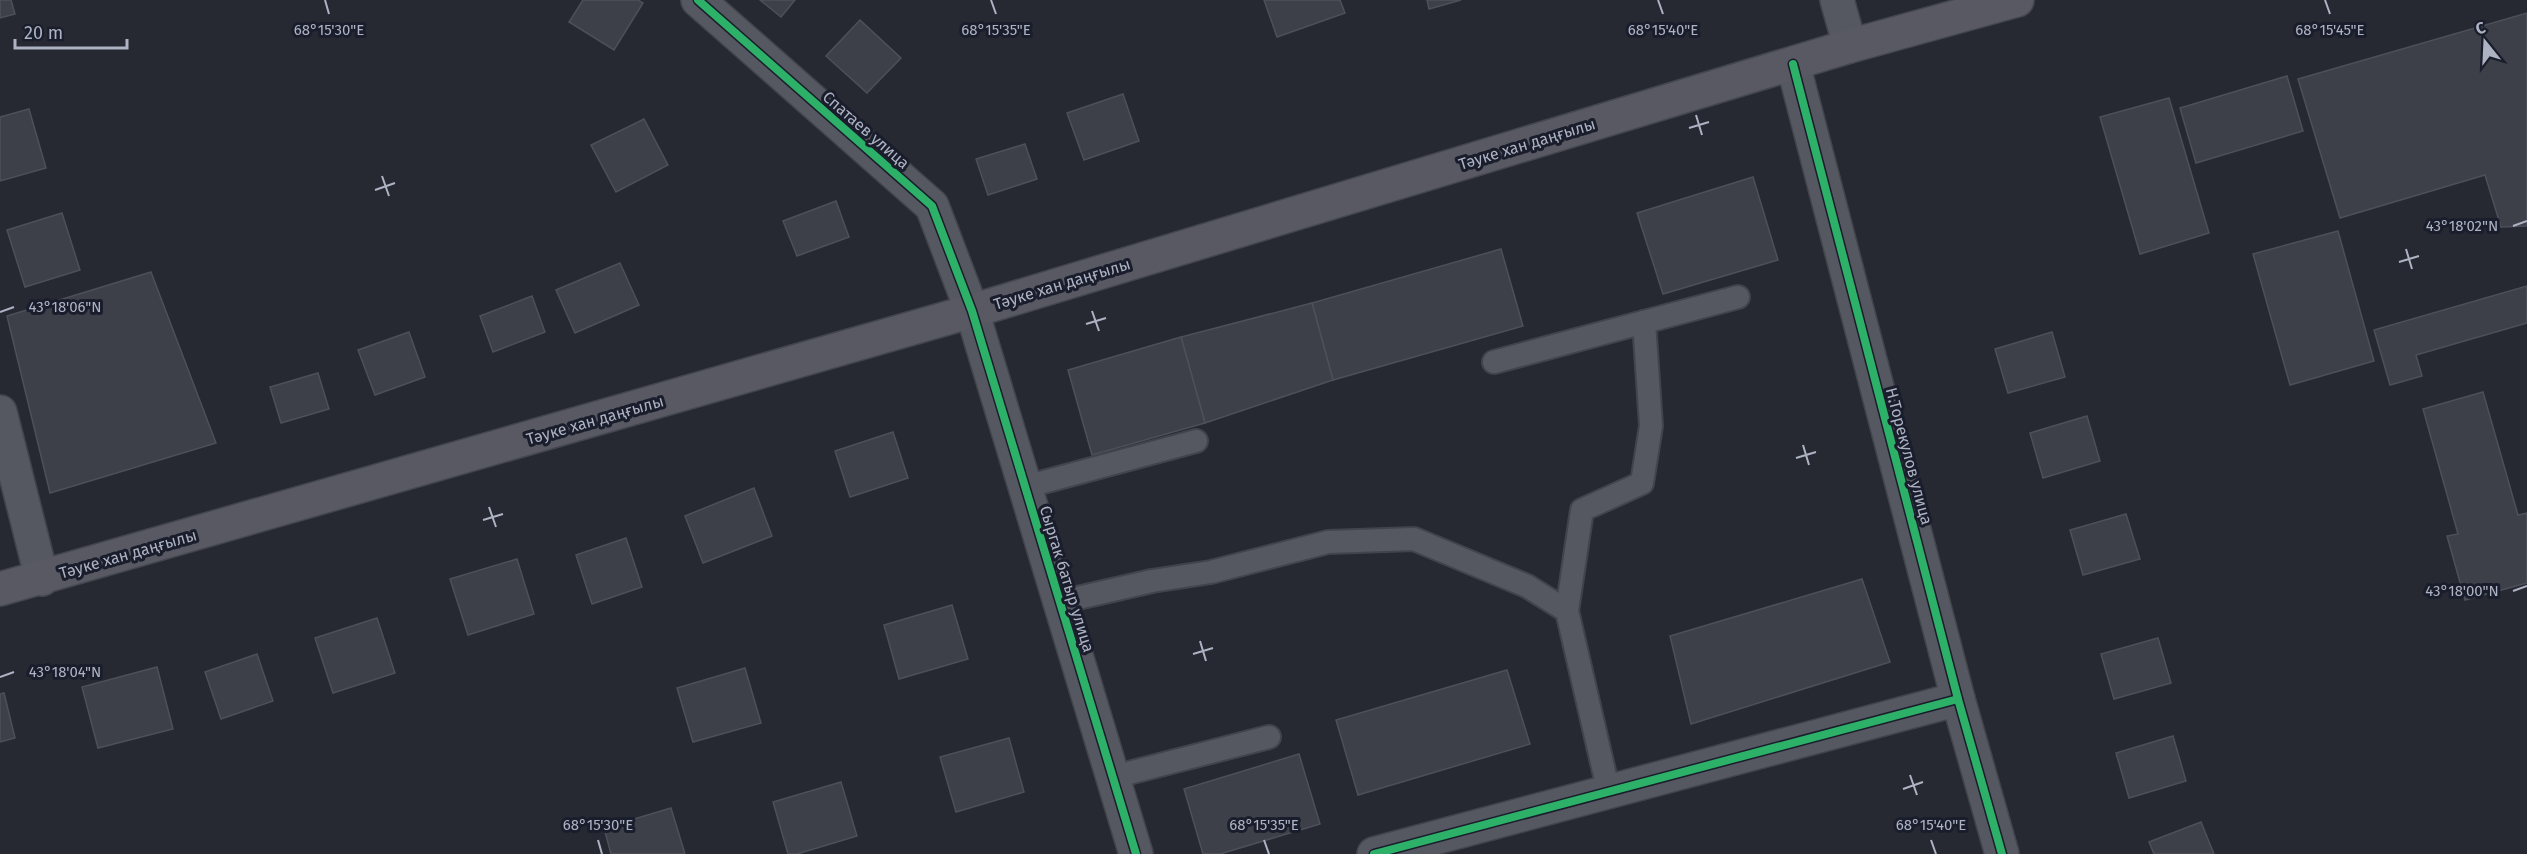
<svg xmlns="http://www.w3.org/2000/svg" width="2527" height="854" font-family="'Fira Sans',sans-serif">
<rect width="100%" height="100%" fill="#262932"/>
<g fill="#3d4048" stroke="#4d505a" stroke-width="1.5">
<polygon points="0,0 11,0 15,14 0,18"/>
<polygon points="583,0 638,0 643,3 614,50 569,22"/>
<polygon points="760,0 795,0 781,17"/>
<polygon points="1264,0 1340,0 1345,13 1277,37"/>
<polygon points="1427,0 1461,0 1429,9"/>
<polygon points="2527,13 2527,226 2501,227 2485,175 2340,218 2298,79"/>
<polygon points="860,20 901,58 867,93 826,56"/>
<polygon points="2287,76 2303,131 2196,163 2180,108"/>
<polygon points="1123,94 1139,141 1084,160 1067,113"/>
<polygon points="2169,98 2209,233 2140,254 2100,117"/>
<polygon points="29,109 46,168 0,181 0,117"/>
<polygon points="644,119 668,165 616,192 591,145"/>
<polygon points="1025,144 1037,179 988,195 976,159"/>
<polygon points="1753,177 1778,260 1663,294 1637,213"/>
<polygon points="836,201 849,237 797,256 783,221"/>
<polygon points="62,213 80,270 25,287 7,230"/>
<polygon points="2338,231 2374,361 2290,385 2253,254"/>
<polygon points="1501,249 1523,326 1333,380 1312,303"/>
<polygon points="620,263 639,305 575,333 556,290"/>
<polygon points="151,272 216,443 50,493 7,316"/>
<polygon points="2527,286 2527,323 2416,355 2422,376 2390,385 2374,330"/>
<polygon points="532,296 545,332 493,352 480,316"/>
<polygon points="1312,303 1333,380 1205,423 1181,337"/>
<polygon points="409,332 425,377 375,395 358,350"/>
<polygon points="2052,332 2065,377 2008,393 1995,349"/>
<polygon points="1181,337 1205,423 1092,455 1068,370"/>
<polygon points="318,373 329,409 281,423 270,387"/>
<polygon points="2483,392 2518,515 2527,513 2527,583 2465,600 2447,536 2458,534 2423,409"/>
<polygon points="2087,416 2100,461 2043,478 2030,433"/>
<polygon points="893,432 908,478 850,497 835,451"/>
<polygon points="754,488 772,536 703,563 685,516"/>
<polygon points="2126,514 2140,559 2083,575 2070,530"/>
<polygon points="626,538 642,587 592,604 576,555"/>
<polygon points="517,559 534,614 468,635 450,579"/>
<polygon points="1862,579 1890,662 1691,724 1670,636"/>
<polygon points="952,605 968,659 899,679 884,625"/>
<polygon points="377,618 395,673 333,693 315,638"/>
<polygon points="2158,638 2171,683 2114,699 2101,654"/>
<polygon points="257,654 273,701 221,719 205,672"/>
<polygon points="157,667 173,729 98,748 82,687"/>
<polygon points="745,668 761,723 693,742 677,688"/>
<polygon points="1507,670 1530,744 1358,795 1336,720"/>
<polygon points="4,693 15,738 0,742 0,694"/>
<polygon points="2173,736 2186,781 2129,798 2116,753"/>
<polygon points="1009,738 1024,792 956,812 940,757"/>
<polygon points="1299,754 1320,824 1220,854 1203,854 1184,789"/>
<polygon points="841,782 857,836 797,854 788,854 773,802"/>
<polygon points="671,808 685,854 611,854 604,828"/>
<polygon points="2201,822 2214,854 2154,854 2149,842"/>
</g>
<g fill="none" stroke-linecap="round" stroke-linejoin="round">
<g stroke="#42444b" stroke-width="26">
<g id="service">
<polyline points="1494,362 1738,297"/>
<polyline points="1025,487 1196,441"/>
<polyline points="1060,602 1152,581 1211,572 1328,542 1414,539 1527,586 1567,611 1609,793"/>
<polyline points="1567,611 1582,510 1642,483 1651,426 1644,322"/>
<polyline points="1113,777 1269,737"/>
</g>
</g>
<g stroke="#42444b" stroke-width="36">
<g id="minor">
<polyline points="698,0 932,206 972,311 1136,854"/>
<polyline points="1837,0 1850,46"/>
<polyline points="1793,64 1958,699 2002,854"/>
<polyline points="0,412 42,579"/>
<polyline points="1374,854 1958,699"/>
</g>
</g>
<g stroke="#43464f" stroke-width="36">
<polyline id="primary" points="0,589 972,311 1850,46 2017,0"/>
</g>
<use href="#service" stroke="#565861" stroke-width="22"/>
<use href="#minor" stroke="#565861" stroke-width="33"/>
<use href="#primary" stroke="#585962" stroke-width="33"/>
<g stroke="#1a1e2c" stroke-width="11">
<g id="cycleway">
<polyline points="698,0 932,206 972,311 1136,854"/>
<polyline points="1793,64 1958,699 2002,854"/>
<polyline points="1374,854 1958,699"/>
</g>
</g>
<use href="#cycleway" stroke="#2db169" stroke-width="8"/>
</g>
<path fill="none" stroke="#aeb3c4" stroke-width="2" d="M325 0 329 14M991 0 996 14M1658 0 1663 14M2325 0 2330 14M1696 115 1702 135M1689 128 1709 122M382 176 389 196M375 190 395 183M2513 226 2527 221M2406 249 2412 269M2399 262 2419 256M1092 311 1099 331M0 312 14 307M1086 324 1106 318M1803 445 1809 465M1796 458 1816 452M489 507 496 527M483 520 503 514M2513 591 2527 586M1200 641 1206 661M1193 654 1213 648M0 677 14 672M1910 775 1917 795M1903 789 1923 782M598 840 602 854M1264 840 1269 854M1931 840 1936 854"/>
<g text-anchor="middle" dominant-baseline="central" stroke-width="6" stroke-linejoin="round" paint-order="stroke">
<g font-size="16" fill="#aeb3c4" stroke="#1a1e2c">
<text transform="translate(866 130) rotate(41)">Спатаев улица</text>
<text transform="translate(1527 144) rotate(-17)">Тәуке хан даңғылы</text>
<text transform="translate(1062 284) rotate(-17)">Тәуке хан даңғылы</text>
<text transform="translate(595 420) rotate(-16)">Тәуке хан даңғылы</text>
<text transform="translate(1909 456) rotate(75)">Н.Торекулов улица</text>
<text transform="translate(128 554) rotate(-16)">Тәуке хан даңғылы</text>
<text transform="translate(1067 579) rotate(73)">Сыргак батыр улица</text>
</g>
</g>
<g font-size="15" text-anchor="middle" fill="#aeb3c4" stroke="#1a1e2c" stroke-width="6" stroke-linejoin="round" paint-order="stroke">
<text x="329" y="35">68°15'30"E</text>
<text x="996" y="35">68°15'35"E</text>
<text x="1663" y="35">68°15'40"E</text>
<text x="2330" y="35">68°15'45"E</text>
<text x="2462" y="231">43°18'02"N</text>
<text x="65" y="312">43°18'06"N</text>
<text x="2462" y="596">43°18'00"N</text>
<text x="65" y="677">43°18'04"N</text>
<text x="598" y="830">68°15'30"E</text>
<text x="1264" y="830">68°15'35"E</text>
<text x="1931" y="830">68°15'40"E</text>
</g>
<g transform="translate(2485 42) rotate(342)" stroke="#1a1e2c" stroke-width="4.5" paint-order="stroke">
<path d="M0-4.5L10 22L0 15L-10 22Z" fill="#aeb3c4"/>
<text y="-9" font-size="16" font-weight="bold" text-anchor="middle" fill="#aeb3c4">С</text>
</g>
<path d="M15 39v9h112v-9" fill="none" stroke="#aeb3c4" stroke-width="3"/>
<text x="24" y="39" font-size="18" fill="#aeb3c4" stroke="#1a1e2c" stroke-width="4.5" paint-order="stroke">20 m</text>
</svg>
